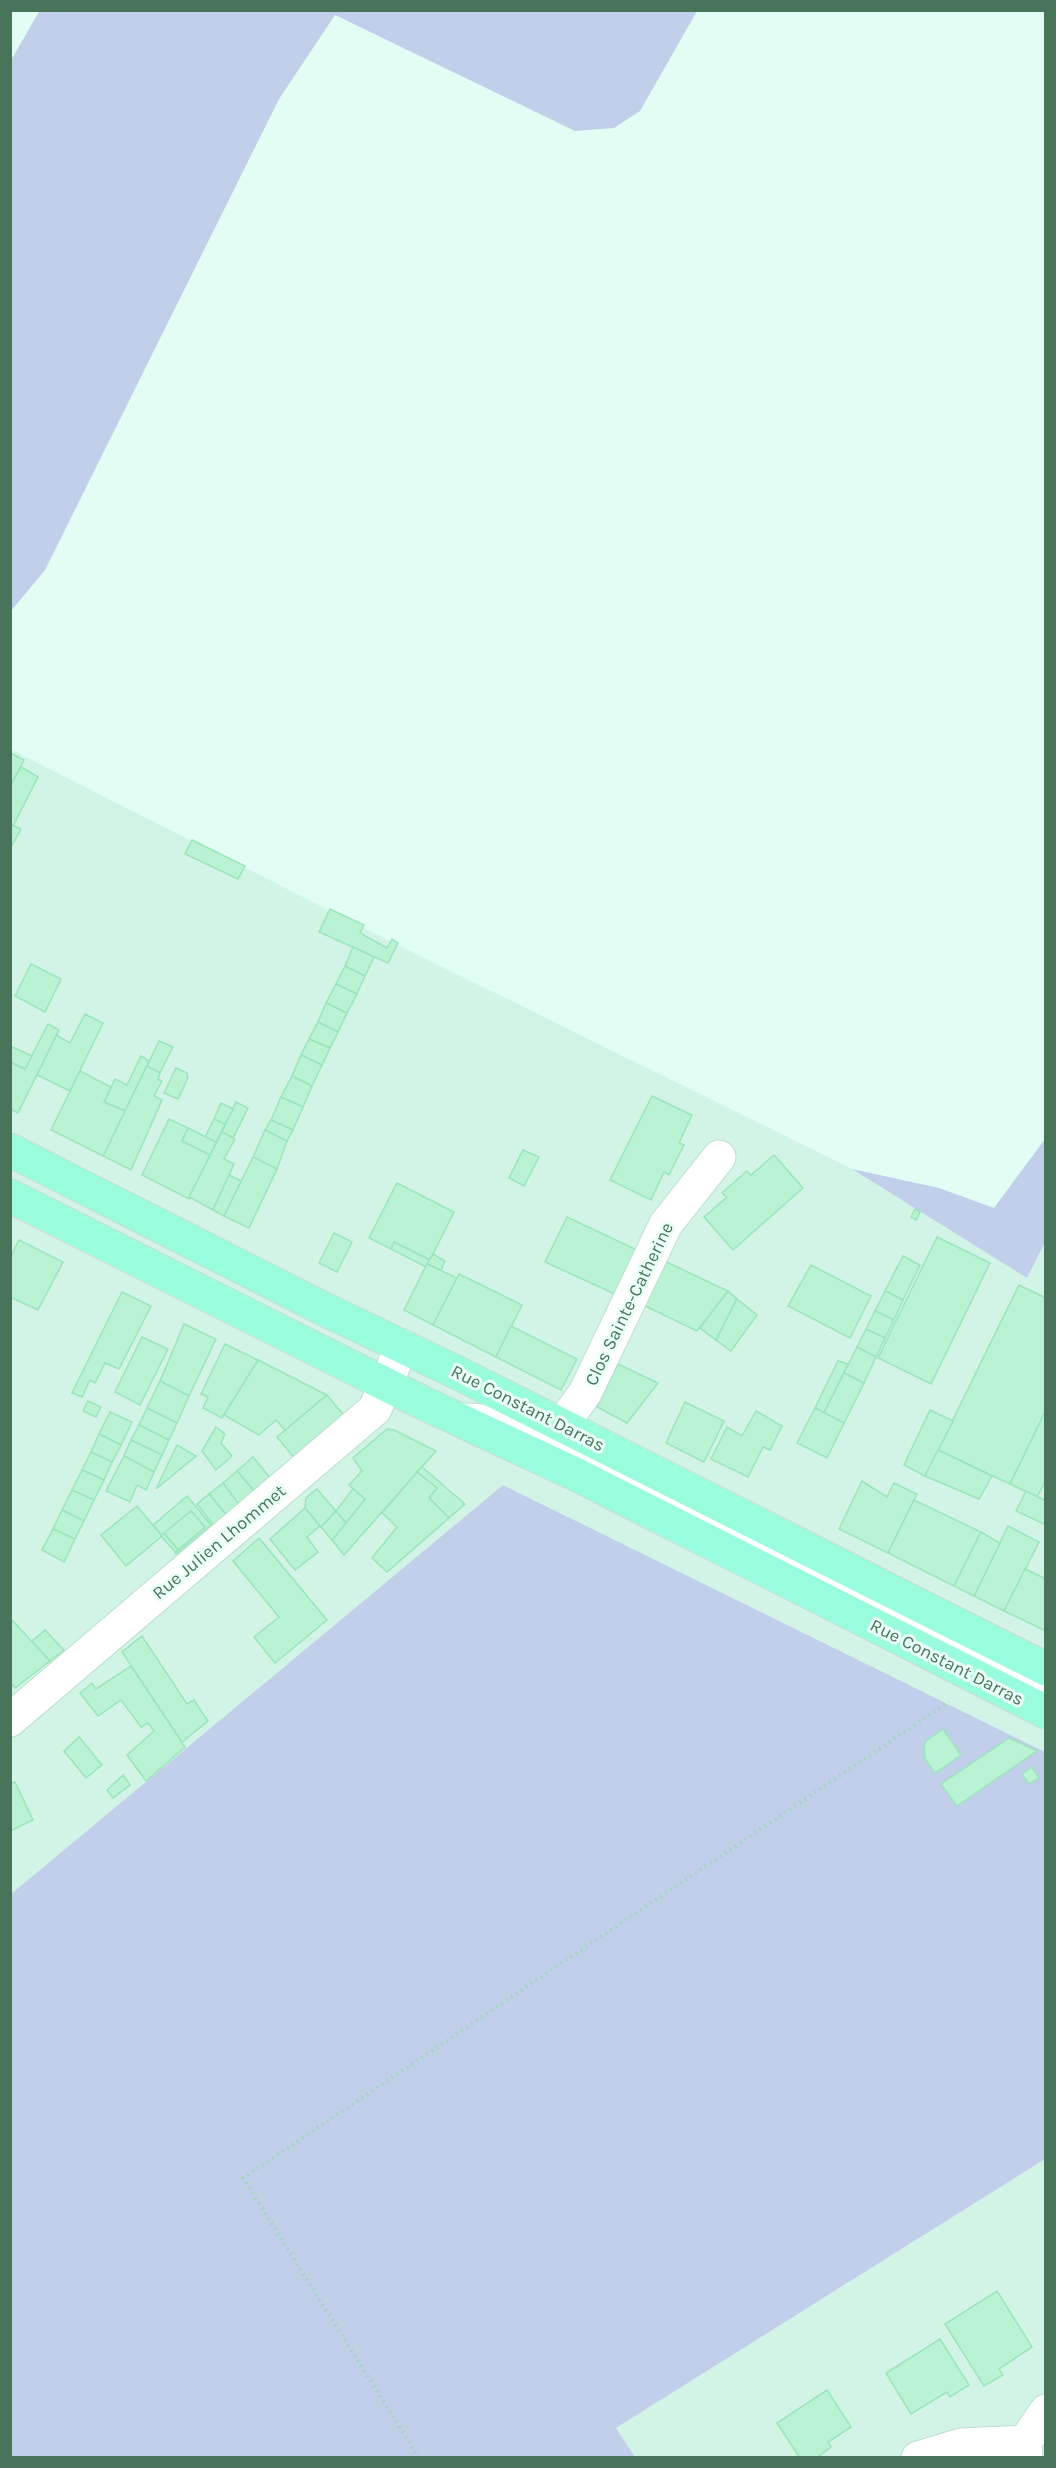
<svg xmlns="http://www.w3.org/2000/svg" width="1056" height="2468" font-family="Karla,sans-serif">
<rect width="100%" height="100%" fill="#e2fdf4"/>
<g fill="#d1f4e6">
<polygon points="10,749 416,954 852,1169 1027,1278 1045,1242 1045,1752 503,1485 11,1894"/>
<polygon points="1045,2159 1045,2457 635,2457 616,2428"/>
</g>
<g fill="#c1cfea">
<polygon points="40,10 697,10 697,11 640,111 614,128 575,131 335,15 279,99 45,570 11,611 10,62"/>
<polygon points="1045,1139 1045,1242 1027,1278 852,1169 939,1188 994,1208"/>
<polygon points="503,1485 1045,1752 1045,2159 616,2428 635,2457 11,2458 11,1894"/>
</g>
<g fill="#baf3d3" stroke="#9ae5bb" stroke-width="1.5">
<polygon points="10,753 24,760 10,786"/>
<polygon points="21,767 38,777 13,826 10,824 10,786"/>
<polygon points="10,824 21,829 10,849"/>
<polygon points="192,840 245,866 238,879 185,854"/>
<polygon points="330,909 364,925 360,933 387,948 392,939 398,943 388,963 319,932"/>
<polygon points="353,947 374,957 365,976 345,966"/>
<polygon points="31,964 61,979 45,1012 15,996"/>
<polygon points="345,966 365,976 357,994 336,984"/>
<polygon points="336,984 357,994 347,1013 326,1003"/>
<polygon points="326,1003 347,1013 338,1032 318,1022"/>
<polygon points="85,1014 103,1023 70,1091 37,1075 56,1035 70,1043"/>
<polygon points="318,1022 338,1032 330,1048 309,1039"/>
<polygon points="48,1024 59,1030 18,1113 10,1109 10,1062 25,1069"/>
<polygon points="309,1039 330,1048 322,1065 301,1055"/>
<polygon points="159,1041 173,1047 160,1073 147,1066"/>
<polygon points="10,1046 32,1056 25,1069 10,1062"/>
<polygon points="301,1055 322,1065 312,1086 292,1076"/>
<polygon points="141,1056 149,1061 125,1111 104,1102 115,1079 127,1085"/>
<polygon points="147,1066 160,1073 158,1079 162,1081 154,1096 162,1100 131,1170 103,1156"/>
<polygon points="176,1068 187,1073 188,1078 178,1099 164,1093"/>
<polygon points="80,1071 111,1087 104,1102 125,1111 103,1156 51,1130"/>
<polygon points="292,1076 312,1086 303,1107 281,1097"/>
<polygon points="652,1096 692,1115 679,1143 684,1145 669,1175 664,1172 651,1200 610,1180"/>
<polygon points="281,1097 303,1107 293,1130 271,1120"/>
<polygon points="236,1102 248,1108 233,1138 222,1132"/>
<polygon points="221,1103 233,1109 225,1124 214,1119"/>
<polygon points="169,1119 188,1128 182,1141 210,1155 189,1199 142,1175"/>
<polygon points="214,1119 225,1124 216,1142 205,1137"/>
<polygon points="271,1120 293,1130 287,1141 265,1130"/>
<polygon points="188,1128 216,1142 210,1155 182,1141"/>
<polygon points="265,1130 287,1141 277,1169 253,1157"/>
<polygon points="222,1132 235,1139 224,1159 234,1164 213,1210 189,1197"/>
<polygon points="523,1150 539,1157 524,1186 509,1178"/>
<polygon points="774,1155 803,1188 733,1250 704,1217 727,1197 722,1193 747,1171 751,1175"/>
<polygon points="253,1157 277,1169 249,1228 224,1216"/>
<polygon points="229,1175 241,1181 224,1216 213,1210"/>
<polygon points="397,1183 454,1212 430,1260 394,1242 391,1249 369,1238"/>
<polygon points="915,1209 920,1212 916,1220 911,1217"/>
<polygon points="567,1217 637,1250 615,1294 545,1262"/>
<polygon points="334,1233 352,1242 337,1272 319,1263"/>
<polygon points="937,1237 990,1263 931,1384 878,1358"/>
<polygon points="19,1240 63,1262 38,1310 10,1297 10,1258"/>
<polygon points="394,1242 430,1260 426,1267 391,1249"/>
<polygon points="433,1254 445,1261 441,1270 427,1264"/>
<polygon points="903,1256 920,1265 903,1300 885,1291"/>
<polygon points="662,1260 728,1291 697,1331 641,1304"/>
<polygon points="427,1264 457,1278 433,1325 404,1310"/>
<polygon points="811,1265 871,1296 850,1338 788,1306"/>
<polygon points="459,1274 522,1305 496,1357 433,1325"/>
<polygon points="1019,1285 1046,1298 1046,1410 1010,1484 938,1450"/>
<polygon points="728,1291 737,1299 716,1340 700,1328"/>
<polygon points="885,1291 903,1300 894,1320 875,1311"/>
<polygon points="122,1292 151,1306 119,1369 105,1363 95,1383 90,1380 82,1397 72,1393"/>
<polygon points="737,1299 757,1315 731,1351 716,1340"/>
<polygon points="875,1311 894,1320 885,1338 866,1329"/>
<polygon points="184,1324 216,1339 189,1396 160,1381"/>
<polygon points="511,1326 577,1359 561,1390 496,1357"/>
<polygon points="866,1329 885,1338 876,1357 857,1347"/>
<polygon points="142,1337 168,1349 140,1405 115,1392"/>
<polygon points="225,1344 258,1360 222,1418 203,1408 208,1397 201,1394"/>
<polygon points="857,1347 876,1357 864,1383 844,1373"/>
<polygon points="258,1360 327,1395 285,1430 276,1420 259,1435 224,1415"/>
<polygon points="838,1361 848,1364 824,1413 815,1408"/>
<polygon points="618,1364 658,1383 627,1423 597,1407"/>
<polygon points="844,1373 864,1383 844,1423 824,1413"/>
<polygon points="160,1381 189,1396 177,1423 147,1408"/>
<polygon points="327,1395 347,1419 296,1460 277,1437"/>
<polygon points="88,1401 101,1407 96,1417 83,1411"/>
<polygon points="685,1402 724,1421 704,1462 666,1443"/>
<polygon points="147,1408 177,1423 169,1440 139,1425"/>
<polygon points="815,1408 844,1423 827,1458 797,1443"/>
<polygon points="930,1410 953,1421 925,1476 904,1465"/>
<polygon points="1046,1410 1046,1480 1037,1497 1010,1484"/>
<polygon points="756,1411 782,1426 770,1450 763,1447 748,1477 711,1459 727,1427 742,1436"/>
<polygon points="110,1412 132,1422 121,1445 99,1434"/>
<polygon points="139,1425 169,1440 162,1455 131,1440"/>
<polygon points="216,1427 225,1434 221,1443 232,1456 216,1470 202,1451"/>
<polygon points="387,1429 394,1430 436,1451 344,1555 332,1540 365,1499 349,1485 362,1471 353,1458"/>
<polygon points="99,1434 121,1445 112,1462 91,1452"/>
<polygon points="131,1440 162,1455 154,1472 124,1456"/>
<polygon points="177,1445 196,1456 156,1489"/>
<polygon points="938,1450 992,1476 979,1499 925,1476"/>
<polygon points="91,1452 112,1462 104,1480 82,1470"/>
<polygon points="124,1456 154,1472 146,1490 137,1485 130,1502 106,1491"/>
<polygon points="253,1457 272,1480 256,1493 237,1471"/>
<polygon points="422,1467 465,1504 449,1518 429,1498 437,1488 417,1472"/>
<polygon points="82,1470 104,1480 94,1500 72,1490"/>
<polygon points="237,1471 256,1493 240,1506 223,1483"/>
<polygon points="417,1472 437,1488 429,1498 449,1518 387,1572 372,1558 397,1527 382,1513"/>
<polygon points="862,1481 887,1497 894,1483 917,1494 888,1553 839,1529"/>
<polygon points="223,1483 240,1506 228,1517 209,1494"/>
<polygon points="317,1489 336,1511 321,1527 305,1508 306,1498"/>
<polygon points="353,1489 365,1499 346,1523 336,1511"/>
<polygon points="72,1490 94,1500 84,1521 62,1510"/>
<polygon points="1026,1491 1046,1501 1046,1525 1016,1511"/>
<polygon points="209,1494 228,1517 215,1527 197,1504"/>
<polygon points="187,1496 211,1525 176,1554 175,1552 205,1527 191,1511 161,1536 153,1525"/>
<polygon points="914,1500 981,1532 954,1586 888,1553"/>
<polygon points="137,1506 162,1536 126,1566 101,1535"/>
<polygon points="305,1508 320,1526 307,1537 318,1552 295,1570 270,1539"/>
<polygon points="62,1510 84,1521 75,1539 53,1529"/>
<polygon points="191,1511 205,1527 178,1550 164,1533"/>
<polygon points="336,1511 346,1523 332,1540 321,1527"/>
<polygon points="1008,1526 1039,1542 1004,1611 974,1596"/>
<polygon points="53,1529 75,1539 64,1562 42,1550"/>
<polygon points="981,1532 1000,1543 974,1596 954,1586"/>
<polygon points="164,1533 178,1550 175,1552 161,1536"/>
<polygon points="259,1538 327,1620 275,1663 254,1637 279,1617 233,1561"/>
<polygon points="1025,1569 1046,1579 1046,1631 1004,1611"/>
<polygon points="10,1618 50,1661 15,1688 10,1682"/>
<polygon points="45,1630 64,1650 50,1661 32,1641"/>
<polygon points="142,1636 187,1704 194,1700 208,1721 182,1742 122,1652"/>
<polygon points="131,1666 185,1747 146,1781 127,1755 154,1731 148,1723 141,1727 121,1700 98,1716 80,1693 92,1683 96,1689"/>
<polygon points="943,1729 961,1755 935,1773 925,1759 924,1745 926,1741"/>
<polygon points="79,1737 102,1765 86,1778 64,1751"/>
<polygon points="1009,1738 1037,1751 957,1806 941,1784"/>
<polygon points="1032,1767 1039,1778 1029,1784 1022,1774"/>
<polygon points="123,1775 130,1785 113,1798 107,1790"/>
<polygon points="15,1782 33,1820 10,1831 10,1784"/>
<polygon points="997,2291 1032,2347 999,2369 1003,2375 984,2386 945,2324"/>
<polygon points="940,2339 969,2385 950,2397 947,2392 911,2414 886,2373"/>
<polygon points="827,2390 851,2427 828,2442 831,2447 816,2458 800,2458 777,2423"/>
</g>
<g fill="none" stroke-linecap="round" stroke-linejoin="round">
<g stroke="#bbdfcd" stroke-width="35">
<g id="minor">
<path d="M463 1420C507 1420 537 1436 576 1453L1046 1691"/>
<polyline points="562,1425 585,1393 666,1224 719,1157"/>
<polyline points="10,1720 375,1409 402,1346"/>
<polyline points="918,2458 961,2445 1025,2442"/>
<polyline points="1026,2458 1025,2442 1046,2411"/>
</g>
</g>
<g stroke="#cfdbd4" stroke-width="35">
<g id="major">
<polyline points="10,1150 326,1310 458,1373 1046,1669"/>
<polyline points="10,1196 421,1402 575,1474 1046,1712"/>
</g>
</g>
<polyline stroke="#9dd7b7" stroke-width="4" stroke-dasharray="1.5 4.5" stroke-linecap="butt" points="419,2458 243,2178 949,1702"/>
<use href="#minor" stroke="#fff" stroke-width="33"/>
<use href="#major" stroke="#99fddd" stroke-width="33"/>
</g>
<g text-anchor="middle" dominant-baseline="central" stroke-width="6" stroke-linejoin="round" paint-order="stroke">
<g font-size="18" fill="#48755a" stroke="#e9fff8">
<text transform="translate(629 1304) rotate(-64)">Clos Sainte-Catherine</text>
<text transform="translate(528 1408) rotate(27)">Rue Constant Darras</text>
<text transform="translate(219 1542) rotate(-40)">Rue Julien Lhommet</text>
<text transform="translate(947 1662) rotate(27)">Rue Constant Darras</text>
</g>
</g>
<rect width="1056" height="2468" fill="none" stroke="#48755a" stroke-width="24"/>
</svg>
